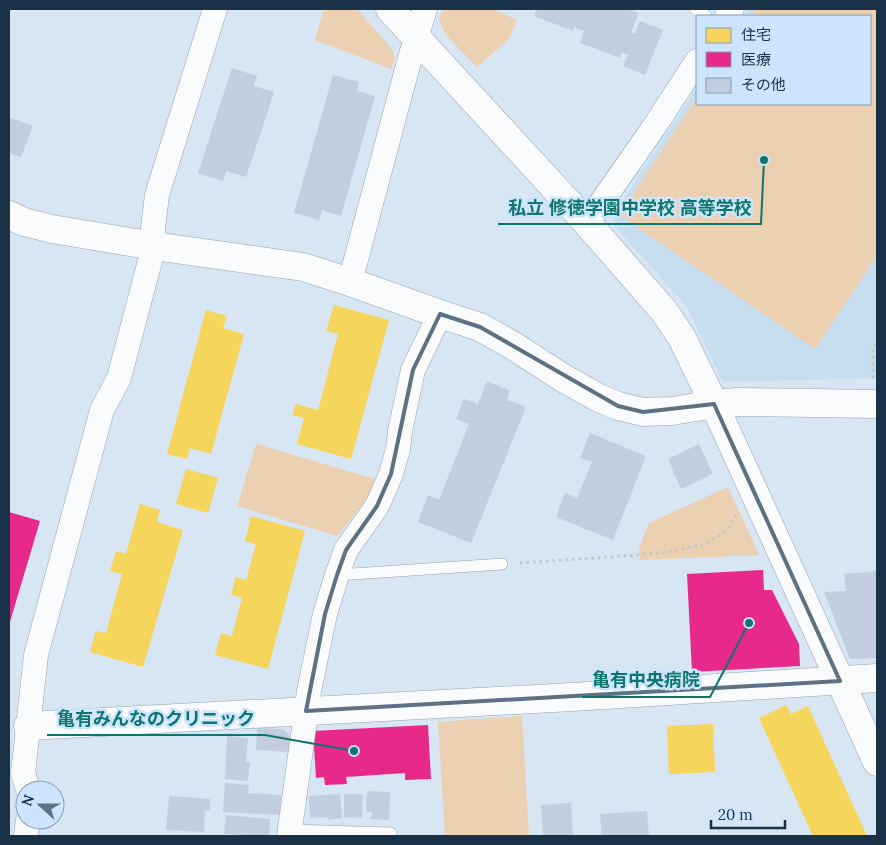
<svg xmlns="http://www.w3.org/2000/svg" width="886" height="845" font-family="Lora,'Noto Sans JP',serif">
<rect width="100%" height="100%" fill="#d8e5f2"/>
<polygon fill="#c7ddf0" points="750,9 877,9 877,378 723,382 687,307 614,225 613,215 697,88 697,104 870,104 870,16 745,16"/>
<g fill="#ebd0b2">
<polygon points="324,9 357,9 392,49 395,58 391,69 315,40"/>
<polygon points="443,9 494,9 517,20 509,39 477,67 445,34 439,19"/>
<polygon points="756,9 877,9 877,256 815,349 619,215 697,97 697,104 870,104 870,16 751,16"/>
<polygon points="256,444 375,479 367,499 337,536 237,506"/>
<polygon points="728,487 759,555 640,560 639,548 649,523"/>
<polygon points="522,716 529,836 445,836 438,722"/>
</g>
<g fill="#f6d55c">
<polygon points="334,305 389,320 351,459 297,444 304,418 292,415 296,404 318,410 338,334 326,331"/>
<polygon points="206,310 227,316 223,328 244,334 211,454 190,448 187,459 167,454"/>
<polygon points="186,469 218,478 208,513 176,504"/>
<polygon points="140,504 160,510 157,522 183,530 143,667 90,652 96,631 106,633 122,574 110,571 116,551 126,554"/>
<polygon points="251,516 305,531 268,669 215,655 221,633 232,636 242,598 231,595 236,577 246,580 256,544 245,541"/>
<polygon points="786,705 791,714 808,706 867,836 813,836 759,718"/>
<polygon points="713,724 715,772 669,774 667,726"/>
</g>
<g fill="#e7298a">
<polygon points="9,512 40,521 9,625"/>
<polygon points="763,570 764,590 772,590 799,644 800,666 692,672 687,574"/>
<polygon points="428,725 431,779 405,780 405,773 346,777 347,784 325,785 324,777 316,778 313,731"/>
</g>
<g fill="#c2cddf">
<polygon points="537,9 627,9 639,13 631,32 635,34 640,21 663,30 645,75 623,66 628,55 622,53 620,58 580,43 584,31 574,27 573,31 534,16"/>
<polygon points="232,68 257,76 254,86 274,92 246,177 226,171 223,181 198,173"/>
<polygon points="333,75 359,82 357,91 375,96 341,216 322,210 319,220 294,213"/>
<polygon points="9,117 33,126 21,157 9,153"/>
<polygon points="487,381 510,391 507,400 526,407 471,543 418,522 428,495 439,500 469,424 456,419 464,399 478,404"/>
<polygon points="590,433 646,456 613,540 556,517 565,493 577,498 592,462 580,458"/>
<polygon points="699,444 713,474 681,489 668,459"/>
<polygon points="877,571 877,658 850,659 824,592 846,591 844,574"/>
<polygon points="257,728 283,729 290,736 289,752 256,750"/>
<polygon points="227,736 248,738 246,762 250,762 248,781 225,779"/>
<polygon points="225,783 249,785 248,793 281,795 280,815 223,812"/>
<polygon points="367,791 390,792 389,820 371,819 372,812 366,812"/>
<polygon points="340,794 342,818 328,820 328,817 310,818 309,796"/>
<polygon points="344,794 363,794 362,818 344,817"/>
<polygon points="169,796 210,799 210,811 205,811 204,832 166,830"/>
<polygon points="571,803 573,836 543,836 541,805"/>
<polygon points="647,811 649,836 602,836 600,814"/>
<polygon points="226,815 270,819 269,836 224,834"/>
</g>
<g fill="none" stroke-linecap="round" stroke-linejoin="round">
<g stroke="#93a4b3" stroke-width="12">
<g id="service">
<polyline points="695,9 706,16"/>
<polyline points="337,575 502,564"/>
<polyline points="290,830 391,833"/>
</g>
</g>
<g stroke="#93a4b3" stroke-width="25">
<g id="minor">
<polyline points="727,16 732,9"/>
<polyline points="587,223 654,127 697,61"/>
<polyline points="350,282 410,58 425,9"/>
<polyline points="28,790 23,773 36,655 102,410 119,378 154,246 153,228 157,195 215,9"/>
<polyline points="26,836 28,820"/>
<polyline points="289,836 309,691 325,614 337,575 346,550 377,506 391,474 398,449 400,431 413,370 440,314"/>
</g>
</g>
<g stroke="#93a4b3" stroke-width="29">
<g id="tertiary">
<polyline points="390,9 587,223 664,311 682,338 714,404 877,762"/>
<polyline points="9,215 24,222 52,229 154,246 303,267 350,282 440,314 480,327 512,345 563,378 599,398 618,406 643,412 672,411 714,404 738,402 877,404"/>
<polyline points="28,726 572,697 877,678"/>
</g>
</g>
<g stroke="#c0c7ce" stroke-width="3" stroke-dasharray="2.5 4" stroke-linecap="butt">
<polyline points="873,378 873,346 877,345"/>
<polyline points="520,563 637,555 674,551 708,543 728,529 734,517 737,515"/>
</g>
<use href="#service" stroke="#f9fbfd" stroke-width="11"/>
<use href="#minor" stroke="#f9fbfd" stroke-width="24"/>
<use href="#tertiary" stroke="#f9fbfd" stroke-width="28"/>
</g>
<path fill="none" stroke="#5c7184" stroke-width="4" stroke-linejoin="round" d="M440 314 480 327 618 406 643 412 714 404 840 681 306 711 325 614 337 575 346 550 377 506 391 474 413 370Z"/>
<path fill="none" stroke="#0f766e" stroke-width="2" d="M764 160L761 224H498M749 623L710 697H582M354 751L265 735H47"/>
<g fill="#0f766e" stroke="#cde5fc" stroke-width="2">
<circle cx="764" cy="160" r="5"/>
<circle cx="749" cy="623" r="5"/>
<circle cx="354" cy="751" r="5"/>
</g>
<g font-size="18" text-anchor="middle" font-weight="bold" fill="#0f766e" stroke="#cde5fc" stroke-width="5" stroke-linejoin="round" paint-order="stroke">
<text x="630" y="214">私立 修徳学園中学校 高等学校</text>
<text x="646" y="686">亀有中央病院</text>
<text x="156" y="725">亀有みんなのクリニック</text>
</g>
<rect width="886" height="845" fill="none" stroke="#193248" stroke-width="20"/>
<rect x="696" y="15" width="175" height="90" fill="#cde5fc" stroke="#859db4"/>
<rect x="706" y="28" width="25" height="15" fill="#f6d55c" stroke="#859db4"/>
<text x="741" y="40" font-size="15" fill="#193248">住宅</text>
<rect x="706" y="52" width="25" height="15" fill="#e7298a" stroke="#859db4"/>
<text x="741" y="65" font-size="15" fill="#193248">医療</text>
<rect x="706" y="78" width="25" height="15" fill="#c2cddf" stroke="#859db4"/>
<text x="741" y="90" font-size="15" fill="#193248">その他</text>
<g transform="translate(40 805) rotate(291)"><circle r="24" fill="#cde5fc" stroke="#859db4"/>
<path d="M0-4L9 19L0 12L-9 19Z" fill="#5c7184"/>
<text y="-8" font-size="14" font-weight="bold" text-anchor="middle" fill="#193248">N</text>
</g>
<path d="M711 820v8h74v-8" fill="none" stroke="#193248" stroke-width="2.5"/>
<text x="718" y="820" font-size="15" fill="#193248" stroke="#cde5fc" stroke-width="4" paint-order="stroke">20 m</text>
</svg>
